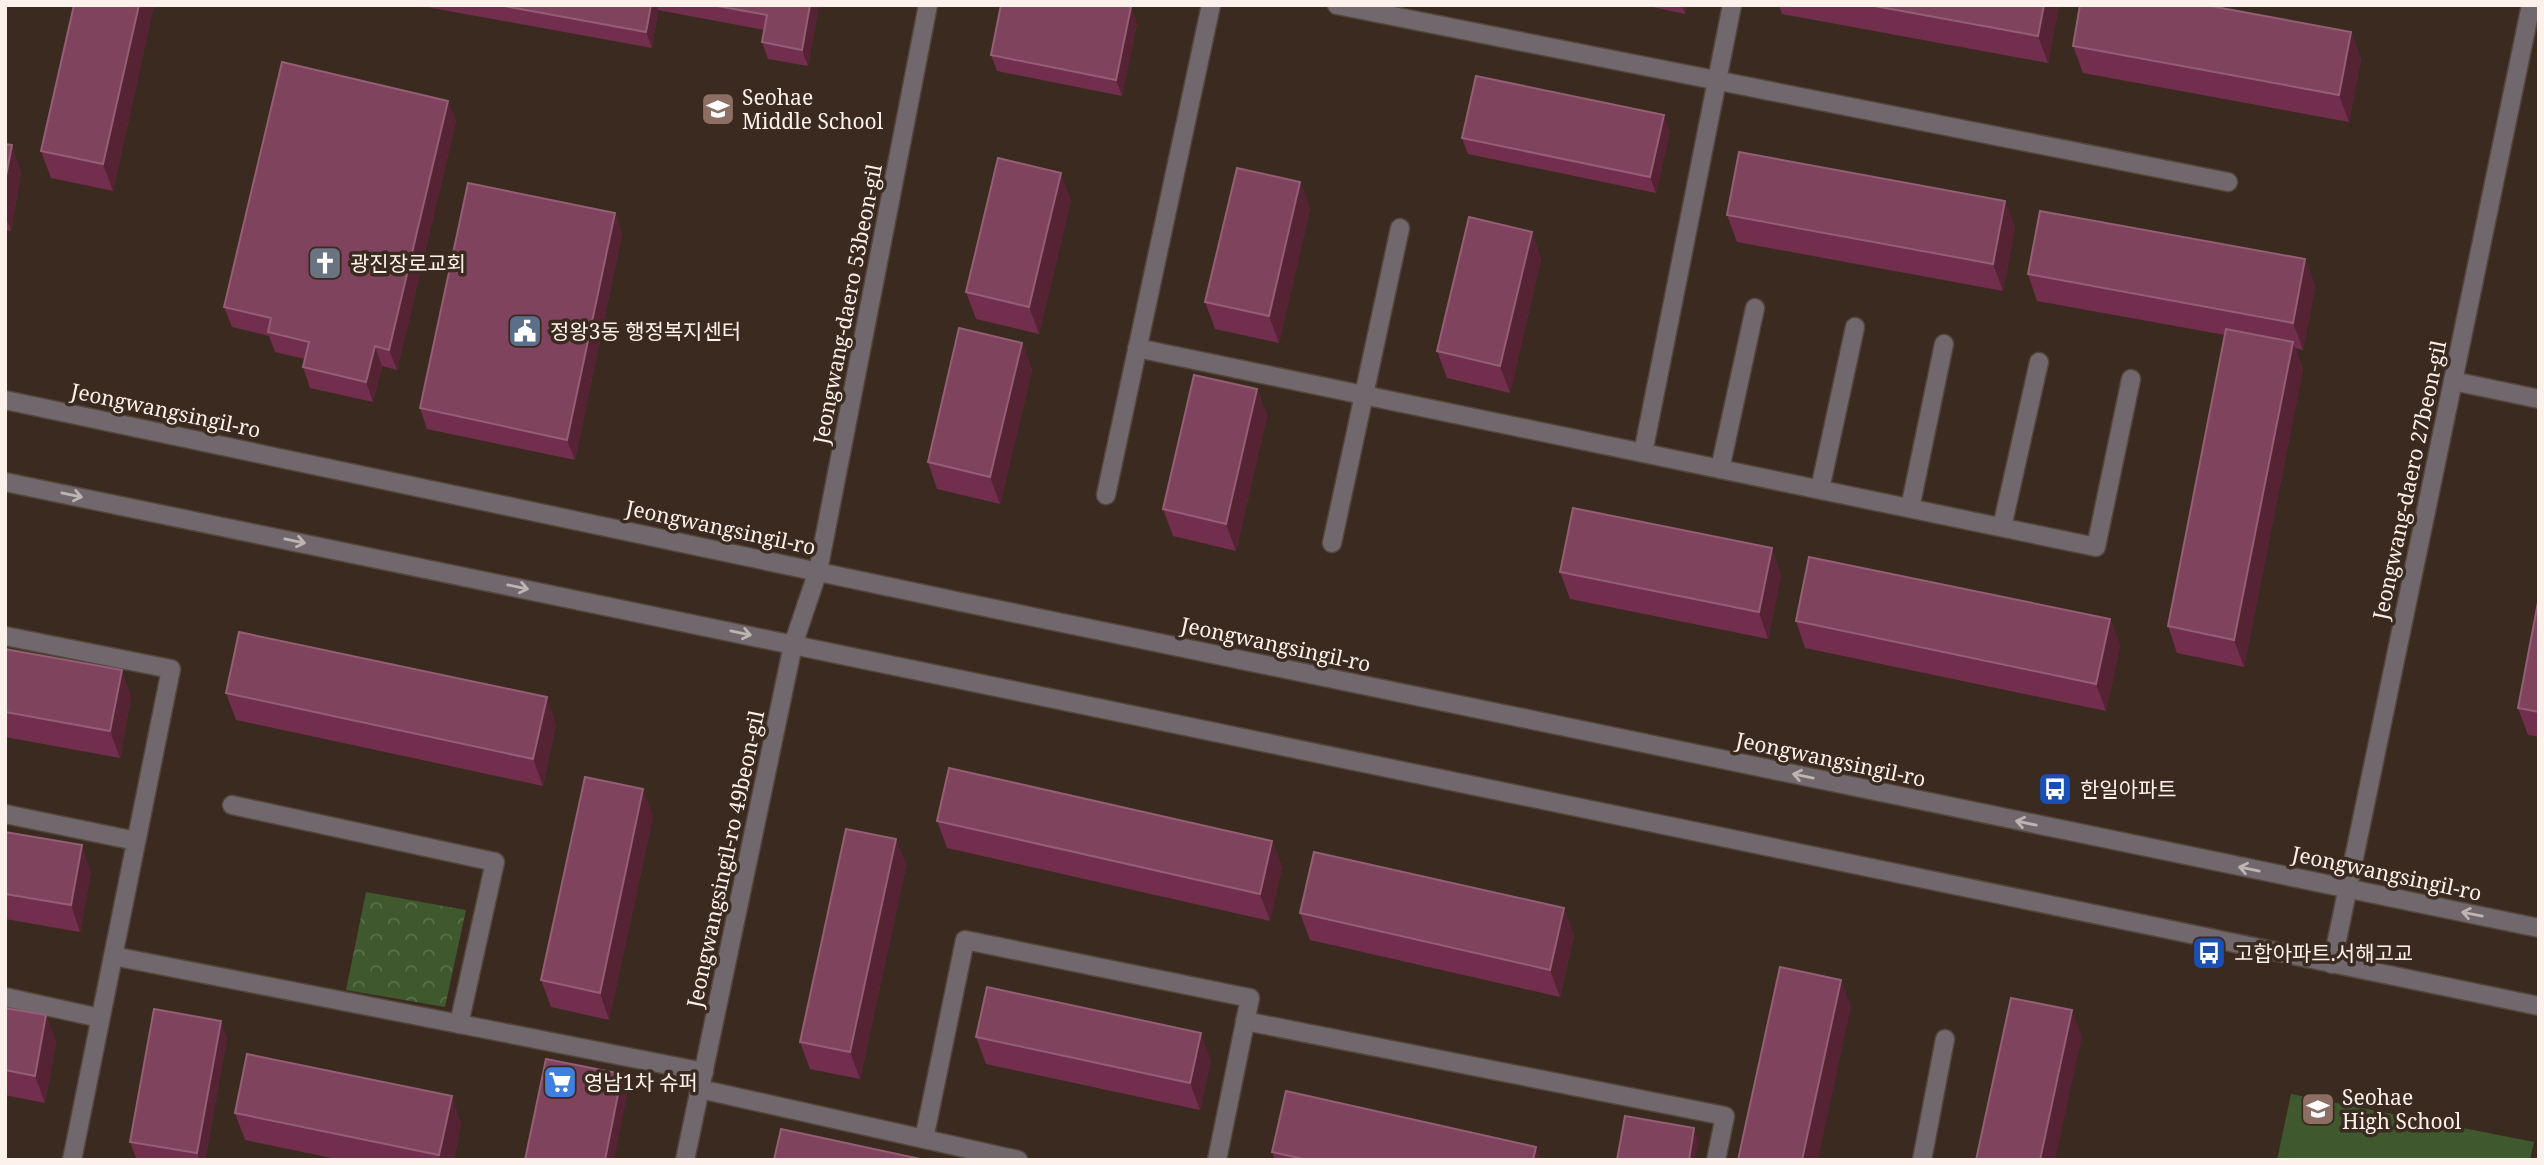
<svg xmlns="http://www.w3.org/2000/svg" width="2544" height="1165" font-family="'Noto Serif','Noto Sans KR',serif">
<defs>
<pattern id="forest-crowns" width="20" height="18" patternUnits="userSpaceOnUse" patternTransform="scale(1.75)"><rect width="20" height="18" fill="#40582d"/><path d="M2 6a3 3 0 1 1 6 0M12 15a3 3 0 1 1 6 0" fill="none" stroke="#5c704c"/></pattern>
</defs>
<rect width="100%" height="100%" fill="#3a2a20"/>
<polygon fill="#40582d" points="2291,1094 2534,1142 2530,1160 2277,1160"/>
<polygon fill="url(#forest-crowns)" points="366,892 466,910 445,1007 346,990"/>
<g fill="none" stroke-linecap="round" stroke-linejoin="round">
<g stroke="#55463c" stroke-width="21">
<g id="service">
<polyline points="1337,5 2228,182"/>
<polyline points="1137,348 2096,547 2131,379"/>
<polyline points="2453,381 2539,399"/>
<polyline points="1643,453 1732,5"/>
<polyline points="1720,469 1755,308"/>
<polyline points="1820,489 1855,327"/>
<polyline points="1106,495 1211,5"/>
<polyline points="1910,508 1944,344"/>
<polyline points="2002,527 2039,362"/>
<polyline points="1332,543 1400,228"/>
<polyline points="5,636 171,669 72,1160"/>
<polyline points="232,805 495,862 459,1024"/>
<polyline points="5,814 136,841"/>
<polyline points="113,956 704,1072"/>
<polyline points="5,997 100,1018"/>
<polyline points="1245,1021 1725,1116 1716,1160"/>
<polyline points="700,1089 1018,1160"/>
<polyline points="924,1139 965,940 1250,998 1217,1160"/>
<polyline points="1922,1160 1945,1039"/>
</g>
</g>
<g stroke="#55463c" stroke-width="21">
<g id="tertiary">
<polyline points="5,400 961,602 2539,928"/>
<polyline points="5,482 2539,1006"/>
<polyline points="2332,964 2531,5"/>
<polyline points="685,1160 793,645 818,571 928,5"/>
</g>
</g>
<use href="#service" stroke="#70686d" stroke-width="18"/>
<use href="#tertiary" stroke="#70686d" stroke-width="18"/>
</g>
<g fill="#722e4d">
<polygon points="74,5 154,5 113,191 51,178 41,151"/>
<polygon points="416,5 819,5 808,66 768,59 762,42 764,30 658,10 652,48"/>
<polygon points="1644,5 1686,5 1685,14"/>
<polygon points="1779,5 2059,5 2048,63 1782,14"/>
<polygon points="1137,23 1122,96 997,71 991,55"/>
<polygon points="2351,32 2361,59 2349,122 2083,73 2073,46"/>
<polygon points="448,101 456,121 397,370 382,366 373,402 310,388 303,367 305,359 275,352 269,336 232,327 224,307"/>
<polygon points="1670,131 1656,193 1468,154 1462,138"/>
<polygon points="5,144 21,172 11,231 5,230"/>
<polygon points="1300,182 1310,209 1279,343 1215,329 1205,302"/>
<polygon points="1071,200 1039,334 976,319 966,292"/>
<polygon points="2005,201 2015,228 2003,291 1737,242 1727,215"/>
<polygon points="615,213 622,234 575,460 427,429 420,408"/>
<polygon points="1532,232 1541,259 1510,393 1447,378 1437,351"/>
<polygon points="2305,259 2315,286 2303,350 2295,348 2303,369 2244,667 2177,653 2168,626 2225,335 2037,301 2028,274"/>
<polygon points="1022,343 1032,370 1000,504 937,489 928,462"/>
<polygon points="1257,389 1267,416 1236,551 1173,536 1163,509"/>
<polygon points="1560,572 1781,575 1768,639 1570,599"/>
<polygon points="2539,597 2539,737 2528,735 2518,708"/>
<polygon points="2110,619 2120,646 2106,711 1805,648 1796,621"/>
<polygon points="5,649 131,697 120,758 5,737"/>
<polygon points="226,693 556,724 543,786 236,720"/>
<polygon points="653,816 609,1020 551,1007 541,980"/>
<polygon points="937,821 1272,841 1282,867 1270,921 947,848"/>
<polygon points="5,832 91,872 80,932 5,919"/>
<polygon points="896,839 906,866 860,1079 810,1069 800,1042"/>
<polygon points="1300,913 1574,935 1560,997 1310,940"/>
<polygon points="5,1008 46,1015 56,1042 45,1103 5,1095"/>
<polygon points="976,1037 1211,1060 1200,1110 986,1064"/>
<polygon points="227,1038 205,1160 146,1160 136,1158 130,1142"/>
<polygon points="235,1113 461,1123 454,1160 341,1160 245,1140"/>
<polygon points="1536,1147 1541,1160 1275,1160 1272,1152"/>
</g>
<g fill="#552334">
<polygon points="139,5 154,5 113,191 103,164"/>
<polygon points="651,5 657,5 658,10 652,48 646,32"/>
<polygon points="810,5 819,5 808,66 802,50"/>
<polygon points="1682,5 1686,5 1685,14"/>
<polygon points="2044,5 2059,5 2048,63 2038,36"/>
<polygon points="1131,7 1137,23 1122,96 1116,80"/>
<polygon points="2351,32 2361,59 2349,122 2339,95"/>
<polygon points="448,101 456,121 397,370 389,350"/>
<polygon points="1664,115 1670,131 1656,193 1650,177"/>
<polygon points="12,145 21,172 11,231 5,215 5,181"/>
<polygon points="1061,173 1071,200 1039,334 1029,307"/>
<polygon points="1300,182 1310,209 1279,343 1269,316"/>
<polygon points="2005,201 2015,228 2003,291 1993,264"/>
<polygon points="615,213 622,234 575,460 567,440"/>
<polygon points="1532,232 1541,259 1510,393 1500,366"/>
<polygon points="2305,259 2315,286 2303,350 2293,323"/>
<polygon points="2293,342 2303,369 2244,667 2234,640"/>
<polygon points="1022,343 1032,370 1000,504 990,477"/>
<polygon points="375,346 382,366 373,402 366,382"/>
<polygon points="1257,389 1267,416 1236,551 1226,524"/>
<polygon points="1772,548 1781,575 1768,639 1759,612"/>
<polygon points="2110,619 2120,646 2106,711 2096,684"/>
<polygon points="122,670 131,697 120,758 110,731"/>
<polygon points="547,697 556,724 543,786 533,759"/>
<polygon points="643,789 653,816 609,1020 600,993"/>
<polygon points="896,839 906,866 860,1079 850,1052"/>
<polygon points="1272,841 1282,867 1270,921 1260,894"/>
<polygon points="82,845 91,872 80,932 71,905"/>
<polygon points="1564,908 1574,935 1560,997 1550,970"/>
<polygon points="1841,980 1851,1007 1818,1160 1802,1160"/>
<polygon points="2072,1010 2082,1037 2055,1160 2040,1160"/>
<polygon points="46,1015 56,1042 45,1103 35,1076"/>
<polygon points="221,1021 227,1038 205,1160 200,1160 197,1153"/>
<polygon points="1201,1033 1211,1060 1200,1110 1190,1083"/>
<polygon points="622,1074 628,1091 614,1160 605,1160"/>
<polygon points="452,1096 461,1123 454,1160 441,1160 439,1155"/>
<polygon points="1694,1128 1699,1140 1695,1160 1689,1160"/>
<polygon points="1536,1147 1541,1160 1533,1160"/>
</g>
<g fill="#80435e" stroke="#945e74" stroke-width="2">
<polygon points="74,5 139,5 103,164 41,151"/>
<polygon points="499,5 651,5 646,32"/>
<polygon points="712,5 810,5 802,50 762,42 767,15"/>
<polygon points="1001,5 1124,5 1131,7 1116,80 991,55"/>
<polygon points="1869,5 2044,5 2038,36"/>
<polygon points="2080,5 2205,5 2351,32 2339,95 2073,46"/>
<polygon points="282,62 448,101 389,350 375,346 366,382 303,367 309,342 268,332 271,318 224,307"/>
<polygon points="1476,76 1664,115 1650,177 1462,138"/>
<polygon points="5,144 12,145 5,181"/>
<polygon points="1739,152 2005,201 1993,264 1727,215"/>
<polygon points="998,158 1061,173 1029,307 966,292"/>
<polygon points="1237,168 1300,182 1269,316 1205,302"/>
<polygon points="468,183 615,213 567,440 420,408"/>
<polygon points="2040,211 2305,259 2293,323 2028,274"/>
<polygon points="1469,217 1532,232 1500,366 1437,351"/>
<polygon points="959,328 1022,343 990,477 928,462"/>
<polygon points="2226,329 2293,342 2234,640 2168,626"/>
<polygon points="1194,375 1257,389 1226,524 1163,509"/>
<polygon points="1573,508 1772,548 1759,612 1560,572"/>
<polygon points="1809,557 2110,619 2096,684 1796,621"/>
<polygon points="2539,597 2539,712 2518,708"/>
<polygon points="239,632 547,697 533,759 226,693"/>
<polygon points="5,649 122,670 110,731 5,712"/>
<polygon points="949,768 1272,841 1260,894 937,821"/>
<polygon points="585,777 643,789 600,993 541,980"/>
<polygon points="846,829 896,839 850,1052 800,1042"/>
<polygon points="5,832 82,845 71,905 5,894"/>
<polygon points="1314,852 1564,908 1550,970 1300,913"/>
<polygon points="1780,967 1841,980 1802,1160 1738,1160"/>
<polygon points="987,987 1201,1033 1190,1083 976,1037"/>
<polygon points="2011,998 2072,1010 2040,1160 1976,1160"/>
<polygon points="5,1008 46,1015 35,1076 5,1070"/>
<polygon points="154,1009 221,1021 197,1153 130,1142"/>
<polygon points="247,1054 452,1096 439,1155 235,1113"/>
<polygon points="546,1059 622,1074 605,1160 525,1160"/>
<polygon points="1286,1091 1536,1147 1533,1160 1308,1160 1272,1152"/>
<polygon points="1625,1116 1694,1128 1689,1160 1617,1160"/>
<polygon points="781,1129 925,1160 774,1160"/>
</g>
<defs><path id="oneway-shaft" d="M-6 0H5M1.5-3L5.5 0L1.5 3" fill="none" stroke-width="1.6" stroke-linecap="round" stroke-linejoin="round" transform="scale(1.75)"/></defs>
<g stroke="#beb4b2">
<use href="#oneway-shaft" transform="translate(72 495) rotate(12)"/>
<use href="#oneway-shaft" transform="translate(295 541) rotate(12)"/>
<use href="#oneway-shaft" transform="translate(518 587) rotate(12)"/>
<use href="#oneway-shaft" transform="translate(741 633) rotate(12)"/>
<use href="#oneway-shaft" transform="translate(1803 776) rotate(-168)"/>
<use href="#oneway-shaft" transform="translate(2026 823) rotate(-168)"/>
<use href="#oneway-shaft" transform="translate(2249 869) rotate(-168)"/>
<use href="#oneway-shaft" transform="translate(2472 914) rotate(-169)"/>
</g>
<defs>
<g id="school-square" transform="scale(1.75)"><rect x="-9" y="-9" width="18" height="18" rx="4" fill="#8d6e63" stroke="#3a2a20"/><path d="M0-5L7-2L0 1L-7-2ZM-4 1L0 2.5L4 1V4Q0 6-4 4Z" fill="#fff"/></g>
<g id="church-square" transform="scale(1.75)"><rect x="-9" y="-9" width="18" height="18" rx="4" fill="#6b7280" stroke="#3a2a20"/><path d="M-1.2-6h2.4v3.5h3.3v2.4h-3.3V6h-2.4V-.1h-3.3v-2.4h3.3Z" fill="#fff"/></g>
<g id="civic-square" transform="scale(1.75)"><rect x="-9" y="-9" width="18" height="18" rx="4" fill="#5c6f8a" stroke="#3a2a20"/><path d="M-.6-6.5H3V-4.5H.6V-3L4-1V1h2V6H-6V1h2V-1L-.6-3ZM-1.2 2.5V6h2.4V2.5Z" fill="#fff"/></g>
<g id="bus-square" transform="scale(1.75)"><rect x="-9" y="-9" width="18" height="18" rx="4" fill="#1a4fb4" stroke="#3a2a20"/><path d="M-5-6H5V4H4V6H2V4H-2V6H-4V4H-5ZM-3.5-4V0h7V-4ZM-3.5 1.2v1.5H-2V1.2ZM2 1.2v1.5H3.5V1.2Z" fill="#fff"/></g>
<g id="supermarket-square" transform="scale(1.75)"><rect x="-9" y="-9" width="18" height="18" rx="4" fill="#3f7fe0" stroke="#3a2a20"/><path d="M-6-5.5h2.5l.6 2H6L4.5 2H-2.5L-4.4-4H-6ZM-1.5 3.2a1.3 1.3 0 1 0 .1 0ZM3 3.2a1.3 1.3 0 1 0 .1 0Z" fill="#fff"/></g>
</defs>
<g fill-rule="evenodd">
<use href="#school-square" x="718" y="109"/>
<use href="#church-square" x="325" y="263"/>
<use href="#civic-square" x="525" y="331"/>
<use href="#bus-square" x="2055" y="789"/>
<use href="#bus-square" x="2209" y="953"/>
<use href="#supermarket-square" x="560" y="1082"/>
<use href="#school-square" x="2318" y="1109"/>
</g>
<g text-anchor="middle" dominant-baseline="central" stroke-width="7" stroke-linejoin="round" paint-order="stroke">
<g font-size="21" fill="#fdf2eb" stroke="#3a2a20" text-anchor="start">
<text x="742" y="97">Seohae<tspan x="742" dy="24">Middle School</tspan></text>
<text x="350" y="263">광진장로교회</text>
<text x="550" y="331">정왕3동 행정복지센터</text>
<text x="2080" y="789">한일아파트</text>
<text x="2234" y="953">고합아파트.서해고교</text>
<text x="584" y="1082">영남1차 슈퍼</text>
<text x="2342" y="1097">Seohae<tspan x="2342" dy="24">High School</tspan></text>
</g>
<g font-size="21" fill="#fdf2eb" stroke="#3a2a20">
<text transform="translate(847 304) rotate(-79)">Jeongwang-daero 53beon-gil</text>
<text transform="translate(166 410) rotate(12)">Jeongwangsingil-ro</text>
<text transform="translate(2409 480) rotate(-78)">Jeongwang-daero 27beon-gil</text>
<text transform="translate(721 527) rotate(12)">Jeongwangsingil-ro</text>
<text transform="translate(1276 644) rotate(12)">Jeongwangsingil-ro</text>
<text transform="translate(1831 759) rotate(12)">Jeongwangsingil-ro</text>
<text transform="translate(725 859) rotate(-78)">Jeongwangsingil-ro 49beon-gil</text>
<text transform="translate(2387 873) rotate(12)">Jeongwangsingil-ro</text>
</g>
</g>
<rect width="2544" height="1165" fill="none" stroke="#fdf2eb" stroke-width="14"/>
</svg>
